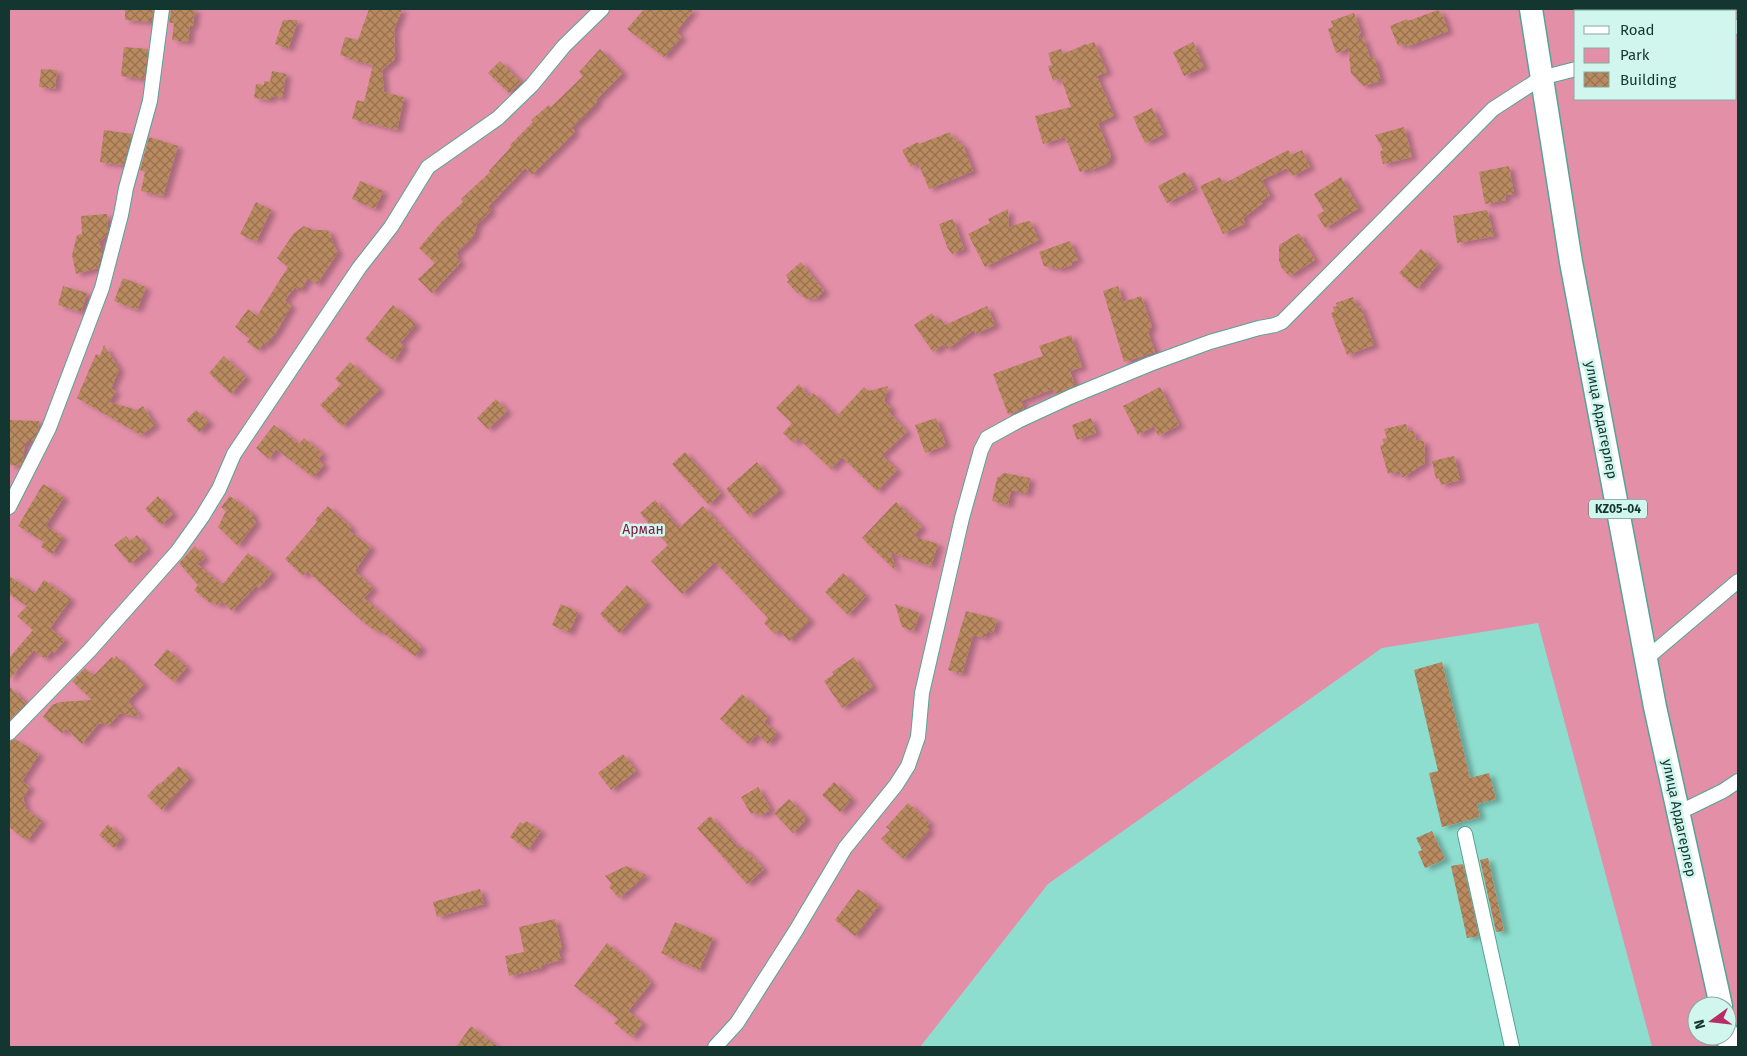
<svg xmlns="http://www.w3.org/2000/svg" width="1747" height="1056" font-family="'Fira Sans',sans-serif">
<defs>
<pattern id="building-cross-hatch" width="8" height="8" patternUnits="userSpaceOnUse" patternTransform="scale(1.25)"><rect width="8" height="8" fill="#ba8a61"/><path d="M0 0l8 8M0 8l8-8" fill="none" stroke="#967250"/></pattern>
<filter id="shadow"><feDropShadow dx="5.5" dy="3" stdDeviation="2.5" flood-color="#0004"/></filter>
</defs>
<rect width="100%" height="100%" fill="#8edecf"/>
<path fill="#e48fa8" fill-rule="evenodd" d="M9 9H1738V1047H1652L1538 623 1382 648 1048 884 920 1047H9ZM1576 11H1736V99H1576ZM1697 1006H1727V1036H1697Z"/>
<g fill="url(#building-cross-hatch)" filter="url(#shadow)">
<polygon points="125,9 153,9 152,22 125,20"/>
<polygon points="171,9 195,9 193,26 190,26 188,42 172,40 174,23 169,23"/>
<polygon points="369,9 402,9 394,30 395,59 382,70 384,92 404,97 397,130 352,119 357,100 364,102 373,65 351,60 350,58 340,55 345,37 358,40"/>
<polygon points="644,9 694,9 676,32 682,37 664,57 627,29"/>
<polygon points="1438,10 1443,16 1448,31 1406,47 1405,44 1398,46 1390,26 1407,19 1408,21"/>
<polygon points="1354,13 1361,33 1355,40 1363,37 1370,58 1374,57 1381,81 1363,86 1351,73 1348,47 1345,50 1336,53 1328,29 1333,27 1331,21"/>
<polygon points="283,20 298,20 288,49 275,44"/>
<polygon points="1094,42 1107,72 1097,76 1114,116 1098,123 1111,156 1108,163 1091,170 1090,168 1080,172 1065,137 1043,144 1035,116 1071,107 1061,78 1053,81 1048,66 1052,65 1048,53 1061,49 1063,54 1086,44 1086,45"/>
<polygon points="1193,42 1204,67 1184,76 1173,52"/>
<polygon points="124,47 148,49 144,79 121,76"/>
<polygon points="600,49 623,73 596,100 597,103 572,128 575,132 532,175 525,168 488,207 491,211 477,224 474,236 456,253 458,255 456,258 461,262 432,293 418,279 435,263 419,248 441,222 463,202 461,199 490,172 489,171 511,147 510,145 533,122 531,120 549,105 551,107 583,76 579,72"/>
<polygon points="500,61 521,82 509,93 488,73"/>
<polygon points="41,69 57,70 55,89 39,87"/>
<polygon points="272,71 286,74 282,98 271,96 271,100 254,98 256,84 264,85 264,81 270,82"/>
<polygon points="1152,108 1164,134 1145,143 1133,117"/>
<polygon points="1404,127 1412,157 1383,164 1380,152 1383,150 1375,135"/>
<polygon points="104,130 132,134 123,165 100,162"/>
<polygon points="950,132 952,138 956,137 959,144 962,143 973,171 929,189 918,163 911,167 902,150 918,142 919,144"/>
<polygon points="149,137 178,146 163,196 141,191 145,172 140,170"/>
<polygon points="1288,150 1291,155 1302,150 1310,167 1292,176 1287,168 1262,180 1270,196 1261,201 1263,203 1243,218 1245,224 1223,234 1200,186 1220,177 1223,184"/>
<polygon points="1509,166 1514,194 1505,195 1506,200 1485,204 1479,172"/>
<polygon points="1185,172 1194,189 1167,203 1158,186"/>
<polygon points="1341,177 1359,208 1325,228 1317,215 1324,211 1314,194"/>
<polygon points="360,181 383,191 375,209 352,199"/>
<polygon points="256,202 271,210 256,242 240,234"/>
<polygon points="1008,209 1009,228 1020,223 1030,221 1039,240 985,267 968,234 990,223 988,219"/>
<polygon points="1487,210 1494,236 1457,243 1453,216"/>
<polygon points="107,214 108,230 106,236 99,242 102,252 98,268 76,274 72,255 77,235 82,234 81,216"/>
<polygon points="953,219 964,249 952,254 947,247 939,224"/>
<polygon points="304,226 313,230 327,230 330,233 334,246 338,252 317,284 308,278 300,291 295,287 285,300 291,306 277,331 266,345 264,343 258,350 247,342 250,339 235,327 248,309 257,316 288,267 277,258 294,233"/>
<polygon points="1299,233 1315,260 1289,276 1281,267 1279,260 1279,245"/>
<polygon points="1070,241 1078,260 1071,262 1072,265 1060,269 1044,266 1039,252"/>
<polygon points="1421,249 1438,264 1417,289 1399,273"/>
<polygon points="801,262 824,291 814,300 811,296 806,300 799,291 797,293 787,282 789,280 786,275"/>
<polygon points="123,278 146,287 137,310 114,301"/>
<polygon points="63,286 87,293 81,312 58,305"/>
<polygon points="1118,286 1123,302 1141,296 1152,327 1149,328 1150,331 1148,332 1155,352 1124,362 1103,291"/>
<polygon points="1353,297 1357,307 1360,306 1374,345 1347,355 1331,313 1334,312 1333,307 1337,306 1336,303"/>
<polygon points="393,305 416,324 400,343 404,346 394,361 365,339"/>
<polygon points="987,306 995,325 976,334 974,330 947,349 944,344 933,352 914,325 932,313 937,321 941,319 945,325"/>
<polygon points="1071,335 1082,367 1070,371 1075,386 1055,394 1053,389 1021,401 1024,409 1008,414 993,374 1043,356 1039,346"/>
<polygon points="104,345 119,369 111,389 116,391 109,402 137,410 143,406 155,425 141,435 77,398 96,354 100,356"/>
<polygon points="224,356 246,377 231,394 209,373"/>
<polygon points="350,362 380,389 342,426 320,405 341,384 335,379"/>
<polygon points="799,384 809,397 813,393 837,416 864,387 869,391 888,386 884,401 892,409 889,412 907,432 882,455 897,470 877,491 842,457 831,469 798,438 794,443 783,433 792,423 776,408"/>
<polygon points="1160,387 1179,425 1158,436 1154,426 1138,435 1123,406"/>
<polygon points="496,399 507,411 488,429 477,418"/>
<polygon points="196,410 209,422 199,432 186,420"/>
<polygon points="936,418 946,445 925,453 915,425"/>
<polygon points="1091,418 1096,433 1077,440 1072,425"/>
<polygon points="9,420 39,421 38,430 33,441 27,441 27,443 25,443 23,460 20,466 9,465"/>
<polygon points="1406,424 1408,432 1413,430 1416,440 1424,441 1425,463 1402,478 1400,471 1388,474 1380,446 1384,444 1382,439 1387,438 1384,429"/>
<polygon points="274,425 299,444 304,438 323,454 318,459 324,465 313,477 276,449 269,459 256,448"/>
<polygon points="685,452 721,493 709,505 672,464"/>
<polygon points="1454,456 1460,480 1441,485 1439,478 1436,479 1432,461"/>
<polygon points="757,462 780,490 749,516 726,489"/>
<polygon points="1004,473 1030,478 1027,494 1011,490 1008,505 992,501 997,478"/>
<polygon points="43,484 64,497 46,526 63,537 52,554 41,547 44,542 18,526"/>
<polygon points="158,496 173,514 161,525 145,509"/>
<polygon points="230,496 253,514 253,519 256,522 238,546 218,527 226,511 221,507"/>
<polygon points="655,500 679,528 703,506 772,581 810,620 789,641 779,630 775,634 764,623 768,618 715,562 682,594 651,561 668,545 640,513"/>
<polygon points="896,502 922,527 913,536 938,544 931,566 891,553 896,571 862,538"/>
<polygon points="328,506 352,528 349,531 371,547 355,571 373,588 364,598 422,648 415,656 379,630 377,632 362,621 307,571 303,576 285,559 317,522 315,520"/>
<polygon points="137,535 148,549 130,564 114,545 126,536 130,541"/>
<polygon points="195,546 205,558 197,564 222,585 248,553 272,573 259,588 256,586 232,611 222,601 218,606 212,601 210,603 194,590 198,585 179,563"/>
<polygon points="843,573 866,596 848,615 825,592"/>
<polygon points="9,576 35,593 44,580 71,599 50,628 65,640 54,653 52,651 45,659 34,650 9,680 9,658 33,630 17,616 27,606 9,594"/>
<polygon points="627,585 647,603 619,633 600,614"/>
<polygon points="561,604 578,612 569,633 552,625"/>
<polygon points="895,604 920,613 913,631 902,627"/>
<polygon points="966,611 997,619 993,633 987,631 985,638 973,635 962,674 948,670"/>
<polygon points="167,649 187,667 174,682 154,665"/>
<polygon points="116,656 144,684 128,701 140,717 120,713 108,726 103,722 101,724 99,723 82,744 66,729 62,733 43,717 52,705 60,702 92,700 72,681 85,668 93,676 112,657 114,659"/>
<polygon points="854,657 873,687 842,708 824,681 834,674 832,672"/>
<polygon points="1442,662 1470,778 1489,773 1496,799 1477,804 1480,817 1442,827 1429,773 1438,771 1414,670"/>
<polygon points="9,686 26,703 9,721"/>
<polygon points="742,694 768,717 764,722 777,733 768,744 757,734 748,744 720,719"/>
<polygon points="15,739 39,754 22,781 30,787 23,797 26,809 42,821 27,841 9,827 9,742"/>
<polygon points="623,754 636,771 611,790 598,773"/>
<polygon points="179,766 190,778 162,810 147,796 159,783 160,784"/>
<polygon points="834,782 852,799 840,812 822,795"/>
<polygon points="758,787 771,810 759,816 756,811 751,814 741,797"/>
<polygon points="789,799 805,816 805,821 793,833 774,813"/>
<polygon points="908,803 930,823 926,827 930,830 903,859 881,839 890,830 886,827"/>
<polygon points="710,816 740,849 743,847 764,869 747,884 697,828"/>
<polygon points="526,821 541,831 528,850 510,837 520,822 523,824"/>
<polygon points="108,824 122,837 114,848 99,835"/>
<polygon points="1432,831 1445,859 1425,868 1418,852 1422,850 1416,838"/>
<polygon points="1488,858 1504,931 1496,932 1480,860"/>
<polygon points="1463,864 1479,936 1467,938 1451,866"/>
<polygon points="626,866 646,875 619,898 609,887 612,884 605,876"/>
<polygon points="480,889 484,904 437,917 433,902"/>
<polygon points="858,889 879,905 855,936 835,920"/>
<polygon points="555,919 562,949 558,950 561,960 542,965 542,968 509,976 505,956 524,952 519,927"/>
<polygon points="675,922 713,938 699,970 661,953"/>
<polygon points="607,943 644,974 651,983 628,1011 643,1023 632,1037 614,1023 618,1019 574,986"/>
<polygon points="471,1026 498,1047 456,1047"/>
</g>
<g fill="none" stroke-linecap="round" stroke-linejoin="round">
<g stroke="#54a496" stroke-width="16">
<g id="street">
<polyline points="1736,27 1738,27"/>
<polyline points="9,507 49,428 102,288 121,215 126,188 150,101 162,9"/>
<polyline points="1647,658 1738,581"/>
<polyline points="9,733 90,650 177,552 202,517 219,489 234,454 359,268 391,227 428,167 498,118 532,85 564,46 602,9"/>
<polyline points="1678,813 1723,791 1738,781"/>
<polyline points="1465,834 1512,1047"/>
<polyline points="715,1047 737,1023 795,932 845,848 896,785 908,766 918,737 922,693 962,518 981,450 987,438 1018,421 1070,397 1150,364 1210,342 1259,328 1275,325 1282,322 1493,109 1541,78 1576,69"/>
</g>
</g>
<g stroke="#54a496" stroke-width="25">
<g id="primary">
<polyline points="1531,9 1571,262 1655,707 1721,1006"/>
<polyline points="1727,1033 1730,1047"/>
</g>
</g>
<use href="#street" stroke="#fff" stroke-width="14"/>
<use href="#primary" stroke="#fff" stroke-width="22"/>
</g>
<g text-anchor="middle" dominant-baseline="central" stroke-width="5" stroke-linejoin="round" paint-order="stroke">
<rect fill="#d0f6ee" stroke="#4c7069" stroke-width="1" x="1589" y="499.5" width="58" height="19" rx="4"/>
<g font-size="12" font-weight="bold" fill="#143630">
<text x="1618" y="509">KZ05-04</text>
</g>
<g font-size="14" fill="#143630" stroke="#d0f6ee">
<text transform="translate(1601 420) rotate(79)">улица Ардагерлер</text>
<text transform="translate(1679 818) rotate(78)">улица Ардагерлер</text>
</g>
<g font-size="14" fill="#801c45" stroke="#d0f6ee">
<text x="643" y="529">Арман</text>
</g>
</g>
<rect width="1747" height="1056" fill="none" stroke="#143630" stroke-width="20"/>
<rect x="1574" y="10" width="162" height="90" fill="#d0f6ee" stroke="#85a9a2"/>
<rect x="1584" y="26" width="25" height="8" fill="#ffffff" stroke="#85a9a2"/>
<text x="1620" y="35" font-size="15" fill="#143630">Road</text>
<rect x="1584" y="48" width="25" height="15" fill="#e48fa8" stroke="#85a9a2"/>
<text x="1620" y="60" font-size="15" fill="#143630">Park</text>
<rect x="1584" y="72" width="25" height="15" fill="url(#building-cross-hatch)" stroke="#85a9a2"/>
<text x="1620" y="85" font-size="15" fill="#143630">Building</text>
<g transform="translate(1712 1021) rotate(255)"><circle r="24" fill="#d0f6ee" stroke="#85a9a2"/>
<path d="M0-4L9 19L0 12L-9 19Z" fill="#b82d66"/>
<text y="-8" font-size="14" font-weight="bold" text-anchor="middle" fill="#143630">N</text>
</g>
</svg>
